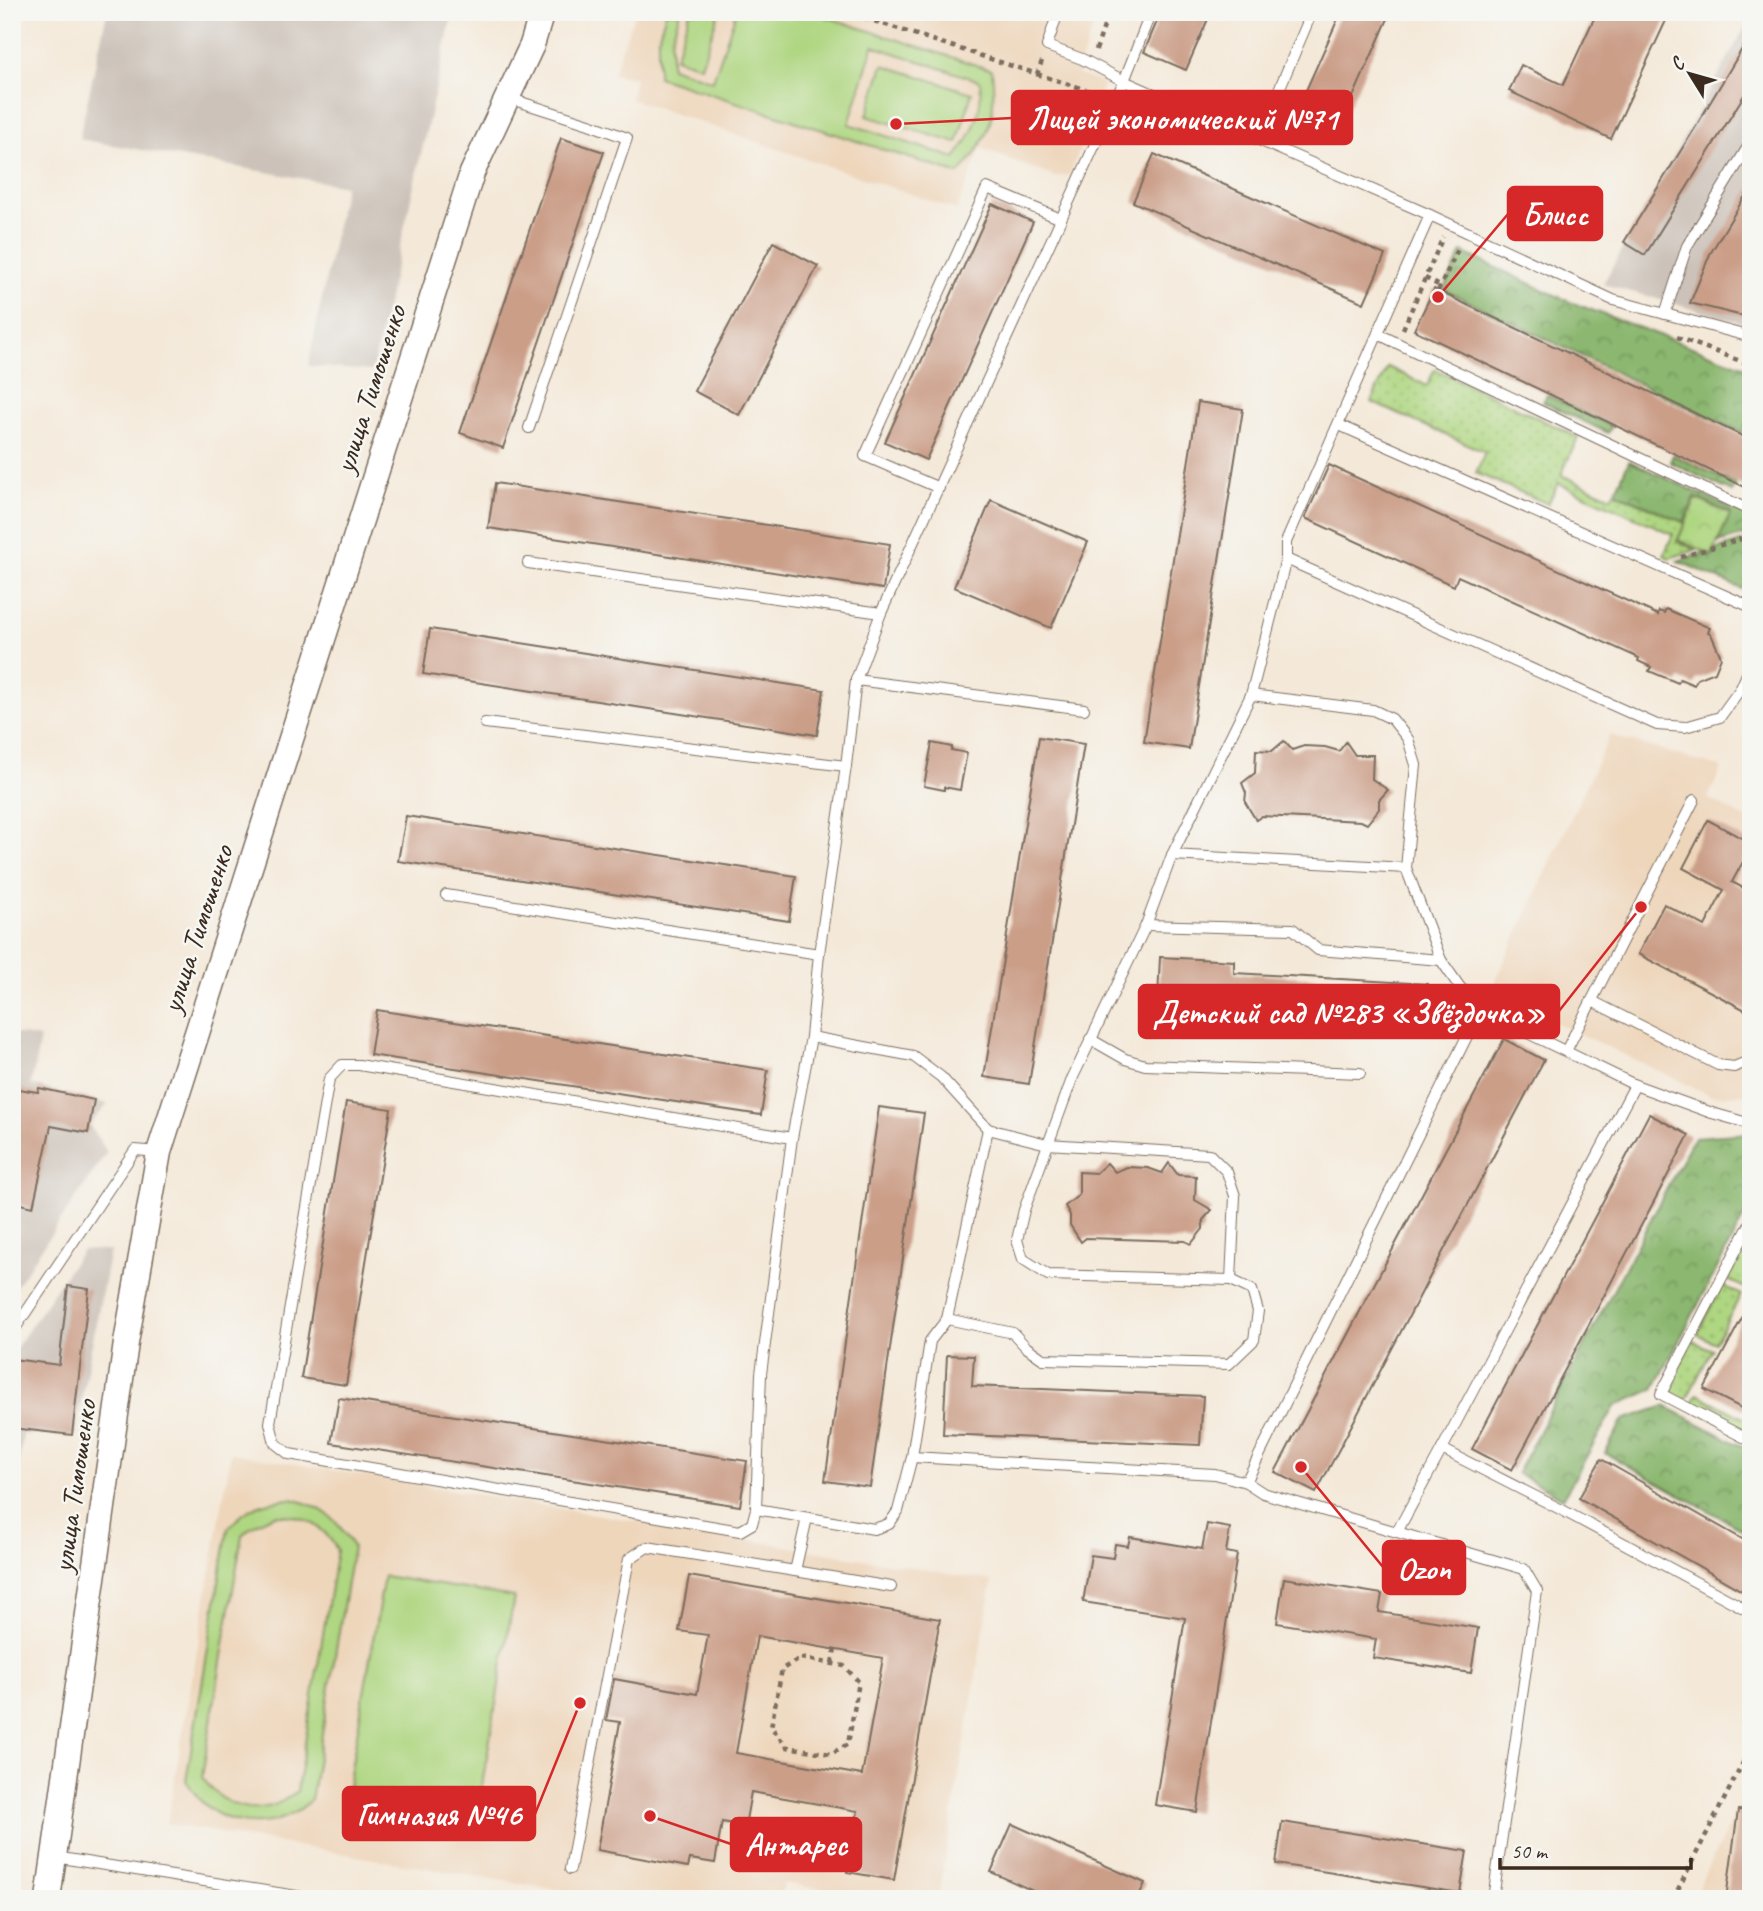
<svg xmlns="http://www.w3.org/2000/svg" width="1763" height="1911" font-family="Caveat,sans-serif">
<defs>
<pattern id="grass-dots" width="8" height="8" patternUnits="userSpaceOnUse" patternTransform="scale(1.75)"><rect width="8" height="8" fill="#afd681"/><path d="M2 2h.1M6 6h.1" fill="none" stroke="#97b86f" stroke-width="1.8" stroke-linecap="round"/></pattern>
<pattern id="forest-crowns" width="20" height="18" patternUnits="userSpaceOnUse" patternTransform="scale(1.75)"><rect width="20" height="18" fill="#8bb76f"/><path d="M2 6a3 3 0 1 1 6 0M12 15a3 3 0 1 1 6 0" fill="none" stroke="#73955b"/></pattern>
<pattern id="park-crowns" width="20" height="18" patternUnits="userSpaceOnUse" patternTransform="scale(1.75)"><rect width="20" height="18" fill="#afd681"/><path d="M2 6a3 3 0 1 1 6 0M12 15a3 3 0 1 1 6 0" fill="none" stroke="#97b86f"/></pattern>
</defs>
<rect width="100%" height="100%" fill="#f6f6f2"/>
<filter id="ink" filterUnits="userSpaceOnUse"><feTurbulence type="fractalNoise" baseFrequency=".0143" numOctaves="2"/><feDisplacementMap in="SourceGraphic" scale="14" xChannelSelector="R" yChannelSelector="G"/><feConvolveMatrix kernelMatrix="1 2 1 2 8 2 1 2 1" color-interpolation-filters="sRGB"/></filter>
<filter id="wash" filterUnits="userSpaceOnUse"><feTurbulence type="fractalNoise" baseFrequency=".00686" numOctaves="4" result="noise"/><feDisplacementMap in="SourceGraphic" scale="28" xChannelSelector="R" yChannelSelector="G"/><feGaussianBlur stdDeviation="1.57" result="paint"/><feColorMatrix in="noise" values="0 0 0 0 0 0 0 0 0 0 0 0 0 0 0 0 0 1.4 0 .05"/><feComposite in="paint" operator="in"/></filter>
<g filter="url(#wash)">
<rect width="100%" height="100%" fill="#f4e9d9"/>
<g fill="#eed6bb">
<polygon points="635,12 1098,12 1077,74 1104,83 1070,175 1055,177 981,148 957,210 631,99 635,78 613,74"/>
<polygon points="1610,735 1722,768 1708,798 1751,821 1751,1094 1712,1096 1490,992"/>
<polygon points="231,1453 992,1581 938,1899 876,1899 784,1883 781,1899 610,1899 167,1824"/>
<polygon points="1751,1783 1751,1899 1692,1899"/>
</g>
<g fill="#ccc2b9">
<polygon points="107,12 453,12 372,371 308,366 345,186 79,139"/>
<polygon points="1751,17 1751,325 1603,284"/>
<polygon points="12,1033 40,1038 31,1085 108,1104 89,1125 107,1152 12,1292"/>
<polygon points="82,1250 110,1251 74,1437 23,1434 12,1511 12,1354"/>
</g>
<g fill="url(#grass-dots)" stroke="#758050" stroke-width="2">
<polygon points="1388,367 1427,386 1435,369 1578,437 1561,475 1611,497 1614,492 1685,523 1677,541 1696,550 1669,558 1664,555 1673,534 1558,483 1548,504 1476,473 1485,452 1371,402"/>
<polygon points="1751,1232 1751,1276 1745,1288 1726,1279"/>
<polygon points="1722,1285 1741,1295 1715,1343 1697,1334"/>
<path d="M1693 1341 1712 1350 1685 1402C1682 1400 1678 1399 1675 1396 1663 1385 1687 1353 1693 1341Z"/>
<polygon points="1697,1394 1751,1422 1745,1436 1690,1407"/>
</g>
<g fill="url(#forest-crowns)" stroke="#637046" stroke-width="2">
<polygon points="1462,252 1570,302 1751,369 1751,414 1742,433 1444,290"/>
<polygon points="1547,395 1612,426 1608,433 1543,402"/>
<polygon points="1673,455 1736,485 1732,492 1670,462"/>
<polygon points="1629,461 1751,517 1751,533 1718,543 1731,513 1695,497 1684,522 1615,492"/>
<polygon points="1751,539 1751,593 1678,561 1703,553 1712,556 1715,550"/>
<polygon points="1751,1133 1751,1203 1654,1389 1615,1406 1563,1498 1517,1473 1694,1137"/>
<polygon points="1665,1406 1751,1451 1751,1534 1605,1453 1623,1420"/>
</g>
<polygon fill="url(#park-crowns)" stroke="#758050" stroke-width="2" points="1696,499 1730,514 1712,555 1678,540"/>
<g fill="#afd681" stroke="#758050" stroke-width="2" fill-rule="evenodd">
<path d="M666 12H680L671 41V67L713 81 736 12H811L992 70C997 117 990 138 959 174L658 77V39ZM873 46 980 81C983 111 974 135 955 158L849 124Z"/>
<polygon points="690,12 719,12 701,66 675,58"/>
<polygon points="883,65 972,93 957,143 867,116"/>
<path d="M291 1499C323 1506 337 1518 353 1547L311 1800C305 1805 300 1810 294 1813 263 1831 222 1825 198 1798 194 1793 190 1786 186 1781L228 1528C248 1507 262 1501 291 1499ZM276 1515C304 1514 324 1525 337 1550L297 1791C264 1819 226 1812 202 1777L242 1535C252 1525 262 1519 276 1515Z"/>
<polygon points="384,1576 514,1597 477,1815 347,1793"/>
</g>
<g id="blocks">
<g fill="#cb9e88" fill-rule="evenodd">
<polygon points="1161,12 1211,12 1186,70 1144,52"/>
<polygon points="1341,12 1391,12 1337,133 1295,115"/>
<polygon points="1597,12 1670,12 1611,139 1509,91 1521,65 1563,85"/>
<polygon points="1751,34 1751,84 1645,255 1624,242 1698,123"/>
<polygon points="561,138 604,152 503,448 460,433"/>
<polygon points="1154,154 1385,255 1364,303 1133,202"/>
<polygon points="1751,186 1751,298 1743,316 1690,303 1710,254"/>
<polygon points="992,204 1033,222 926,460 885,442"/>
<polygon points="773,242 818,266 739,415 694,391"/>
<polygon points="1434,289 1751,440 1751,490 1414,330"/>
<polygon points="1198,402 1243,409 1189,749 1144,742"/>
<polygon points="1329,465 1658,615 1659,611 1664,613 1666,609 1710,628 1708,632 1711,634 1721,657 1715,672 1697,679 1694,685 1680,679 1678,683 1649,671 1651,667 1638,661 1639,658 1458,576 1454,586 1305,518"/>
<polygon points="495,483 890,544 883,589 488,528"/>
<polygon points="991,500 1088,542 1051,628 954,587"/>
<polygon points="430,629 824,690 817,735 423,674"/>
<polygon points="1039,737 1084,744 1029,1084 984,1077"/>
<polygon points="1284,741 1292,750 1304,746 1325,747 1339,751 1346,742 1355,755 1373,755 1372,779 1388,790 1379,800 1379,809 1367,824 1361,821 1262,816 1256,820 1245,802 1246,793 1242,783 1255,773 1256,750 1272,751"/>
<polygon points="932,743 952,747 951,750 967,753 960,790 944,787 944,790 924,786"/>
<polygon points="406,816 796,876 789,921 398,861"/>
<polygon points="1708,820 1751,843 1751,847 1732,882 1751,892 1751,1013 1638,954 1664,904 1705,926 1724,890 1683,868"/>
<polygon points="1160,957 1234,961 1234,973 1427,984 1425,1032 1157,1018"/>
<polygon points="377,1010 768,1070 761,1115 370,1055"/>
<polygon points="1504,1039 1544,1060 1316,1493 1275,1472"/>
<polygon points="12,1088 38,1092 39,1088 94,1100 88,1133 51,1126 33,1207 12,1202"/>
<polygon points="346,1102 391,1109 346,1385 301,1378"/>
<polygon points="879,1107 924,1113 870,1487 825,1481"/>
<polygon points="1649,1114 1689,1135 1512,1470 1472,1449"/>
<polygon points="1107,1163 1115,1172 1127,1167 1148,1168 1162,1173 1169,1163 1178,1175 1196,1176 1195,1200 1212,1210 1203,1220 1203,1229 1191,1244 1185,1241 1086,1238 1081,1242 1070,1225 1070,1215 1065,1206 1079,1195 1079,1172 1096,1173"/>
<polygon points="68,1286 89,1289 72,1435 12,1428 12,1359 59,1365"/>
<polygon points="1751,1301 1751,1398 1745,1410 1704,1389"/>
<polygon points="947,1355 974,1356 972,1386 1203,1396 1200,1445 943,1434"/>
<polygon points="339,1398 747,1461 740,1506 331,1443"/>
<polygon points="1601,1459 1751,1544 1751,1596 1579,1498"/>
<polygon points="1207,1524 1230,1528 1226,1552 1237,1554 1197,1812 1155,1805 1185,1618 1083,1602 1091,1555 1113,1558 1115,1544 1128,1546 1130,1537 1202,1549"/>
<path d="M689 1576 940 1619 894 1880 847 1872 858 1811 751 1792 745 1826 722 1822 715 1863 690 1859 688 1867 597 1850 620 1722 606 1720 614 1679 697 1694 708 1635 679 1631ZM757 1636 883 1658 862 1775 736 1753Z"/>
<polygon points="1284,1578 1382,1594 1379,1612 1478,1628 1471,1673 1373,1658 1376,1639 1277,1623"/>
<polygon points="1738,1810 1751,1811 1751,1887 1749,1899 1726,1899"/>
<polygon points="1282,1822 1467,1851 1460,1893 1276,1864"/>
<polygon points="1012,1824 1145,1883 1138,1899 1051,1899 991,1872"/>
</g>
</g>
</g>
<g filter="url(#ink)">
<use href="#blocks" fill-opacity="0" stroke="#7c6d5f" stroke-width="2"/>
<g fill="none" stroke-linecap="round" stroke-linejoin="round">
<g stroke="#7c6d5f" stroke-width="12">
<g id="service">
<polyline points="1058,12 1047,46 1082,59 1124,81 1151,12"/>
<polyline points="508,98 589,124 627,138 529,428"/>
<polyline points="1258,139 1312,12"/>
<polyline points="1430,215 1286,542 1286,559 1657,725 1685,727 1720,717 1741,688 1751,665"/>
<polyline points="1665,314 1687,246 1751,142"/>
<polyline points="1378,334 1751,511"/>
<polyline points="1339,425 1751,607"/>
<polyline points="939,488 865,456 987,188 1061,219"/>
<polyline points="528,563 881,613"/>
<polyline points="856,680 1084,709"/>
<polyline points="1251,695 1373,710 1392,719 1408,739 1416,765 1406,868 1441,960 1459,986 1480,1010"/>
<polyline points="485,723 846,766"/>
<polyline points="1172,855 1406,868"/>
<polyline points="446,895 819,954"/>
<polyline points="1146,925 1293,929 1318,950 1441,960"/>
<polyline points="1592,1001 1718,1065 1734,1067 1751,1060"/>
<polyline points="811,1037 913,1056 941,1077 988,1129 1047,1144 1209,1154 1227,1172 1235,1196 1231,1280"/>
<polyline points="1090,1039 1125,1059 1145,1065 1360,1073"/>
<polyline points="1566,1051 1694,800"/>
<polyline points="792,1138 359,1065 342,1065 329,1079 270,1423 275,1443 289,1454 740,1531 752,1524 756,1509 761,1374 792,1138 811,1037 819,954 846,766 856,680 881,613 1124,81 1430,215 1613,300 1751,337"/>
<polyline points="1751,1222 1661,1394 1751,1441"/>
<polyline points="947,1319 1013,1333 1026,1347 1043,1359 1229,1364 1254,1340 1258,1311 1252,1290 1231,1280 1048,1275 1023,1259 1017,1240 1024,1210 1072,1079 1146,925 1172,855 1251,695 1286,559"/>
<polyline points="12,1333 135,1150 159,1152"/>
<polyline points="1442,1449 1562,1510 1751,1612"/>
<polyline points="912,1457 930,1341 947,1319 988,1129"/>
<polyline points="1246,1482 1480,1010 1635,1085 1712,1113 1751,1124"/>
<polyline points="756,1509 874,1529 889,1524 898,1511 912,1457 1215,1474 1246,1482 1263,1493 1524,1569 1537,1591 1493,1899"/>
<polyline points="807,1518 795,1571 891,1587"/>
<polyline points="1397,1532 1442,1449 1635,1085"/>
<polyline points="55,1857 315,1899"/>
<polyline points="570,1869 629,1559 647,1547 795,1571"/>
</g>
</g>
<g stroke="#7c6d5f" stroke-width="27">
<polyline id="tertiary" points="48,1899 126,1343 159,1152 472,173 532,45 542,12"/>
</g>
<g stroke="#7c6d5f" stroke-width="4.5" stroke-dasharray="5 5" stroke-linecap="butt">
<polyline points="846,12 1037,74 1042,61"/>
<polyline points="1096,50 1109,12"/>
<polyline points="1037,74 1093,92"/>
<polyline points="1425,278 1440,286"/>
<polyline points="1438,291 1459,247"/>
<polyline points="1403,329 1443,237"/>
<polyline points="1677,337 1751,365"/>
<polyline points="1744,436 1751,422"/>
<polyline points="1681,557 1751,536"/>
<polygon points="801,1658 844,1666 859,1682 848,1744 831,1754 787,1747 771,1727 782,1669"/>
<polyline points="832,1663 835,1649"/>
<polyline points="1673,1899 1751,1747"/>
</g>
<use href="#service" stroke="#fff" stroke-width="10"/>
<use href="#tertiary" stroke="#fff" stroke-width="24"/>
</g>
</g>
<g text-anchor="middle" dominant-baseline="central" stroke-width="5" stroke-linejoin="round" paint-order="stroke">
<g font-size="30" fill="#3b2a1e" stroke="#f6f6f2">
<text transform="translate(370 389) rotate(-72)">улица Тимошенко</text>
<text transform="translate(197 929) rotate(-72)">улица Тимошенко</text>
<text transform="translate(74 1486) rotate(-82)">улица Тимошенко</text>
</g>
</g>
<path fill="none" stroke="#d62828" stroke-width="2.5" d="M896 124L1012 118M1438 297L1508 214M1641 907L1559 1011M1301 1467L1383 1567M580 1703L535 1814M650 1816L731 1844"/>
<g fill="#d62828" stroke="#f6f6f2" stroke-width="2.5">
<circle cx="896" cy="124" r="7"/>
<circle cx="1438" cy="297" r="7"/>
<circle cx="1641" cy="907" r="7"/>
<circle cx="1301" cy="1467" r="7"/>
<circle cx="580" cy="1703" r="7"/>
<circle cx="650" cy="1816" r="7"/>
</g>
<g fill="#d62828" stroke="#d62828" stroke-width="2.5">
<rect x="1012" y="91" width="340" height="53" rx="7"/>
<rect x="1508" y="187" width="94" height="53" rx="7"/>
<rect x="1139" y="985" width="420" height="53" rx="7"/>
<rect x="1383" y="1541" width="82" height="53" rx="7"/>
<rect x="343" y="1787" width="192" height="53" rx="7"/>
<rect x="731" y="1818" width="130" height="53" rx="7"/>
</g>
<g font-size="32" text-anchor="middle" font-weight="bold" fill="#fff">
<text x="1182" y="129">Лицей экономический №71</text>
<text x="1555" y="225">Блисс</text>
<text x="1349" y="1023">Детский сад №283 «Звёздочка»</text>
<text x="1424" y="1579">Ozon</text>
<text x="439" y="1825">Гимназия №46</text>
<text x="796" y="1855">Антарес</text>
</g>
<rect width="1763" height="1911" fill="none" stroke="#f6f6f2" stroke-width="42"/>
<g transform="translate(1690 74) rotate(307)" stroke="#f6f6f2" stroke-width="5" paint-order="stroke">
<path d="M0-5L12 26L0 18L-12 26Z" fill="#3b2a1e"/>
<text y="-10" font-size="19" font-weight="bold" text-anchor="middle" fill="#3b2a1e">С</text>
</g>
<path d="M1500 1858v10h191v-10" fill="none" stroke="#3b2a1e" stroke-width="3.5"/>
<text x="1511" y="1858" font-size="21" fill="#3b2a1e" stroke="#f6f6f2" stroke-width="5" paint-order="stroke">50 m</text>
</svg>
